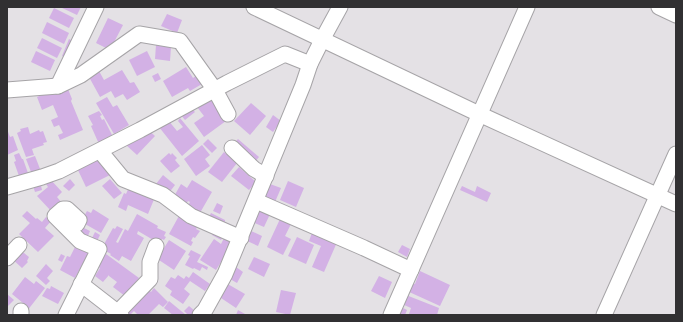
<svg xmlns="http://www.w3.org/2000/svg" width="683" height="322" font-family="Arial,sans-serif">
<rect width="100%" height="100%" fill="#e4e1e5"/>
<g fill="#d3b1e5">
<polygon points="60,7 81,7 77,15"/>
<polygon points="54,8 74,18 69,28 49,18"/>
<polygon points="167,14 182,20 177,33 161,26"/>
<polygon points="108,18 123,25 110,50 96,43"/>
<polygon points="47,22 69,33 64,44 42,33"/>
<polygon points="42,38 62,48 57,58 37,48"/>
<polygon points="69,39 75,42 68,59 62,56"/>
<polygon points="156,45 171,47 170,61 155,59"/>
<polygon points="36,51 55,60 50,71 31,62"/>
<polygon points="147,51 155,67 137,76 129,60"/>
<polygon points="186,67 193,78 197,75 202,84 190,91 188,88 172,97 163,81"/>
<polygon points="122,70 130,83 134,82 140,92 127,100 123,94 115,98 111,91 100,97 89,77 99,71 104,80"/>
<polygon points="158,73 161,79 155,82 152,76"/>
<polygon points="58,88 68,89 72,99 71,101 83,130 60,140 58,135 63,133 59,125 54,127 51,120 58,117 53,105 42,110 37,97"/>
<polygon points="212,95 230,118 204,137 194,123 204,116 197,107"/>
<polygon points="107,97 113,107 117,105 129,125 114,134 96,103"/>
<polygon points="251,103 266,116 250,135 234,121"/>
<polygon points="188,105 195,112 185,120 181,115"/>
<polygon points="99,111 102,115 100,116 102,120 104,119 113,137 99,144 91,126 93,125 88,116"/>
<polygon points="273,115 281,121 273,132 266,127"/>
<polygon points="180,118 199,141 182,156 159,127 168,120 177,131 183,127 178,121"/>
<polygon points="28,127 30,134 39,130 40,132 43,131 47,142 43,143 44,145 32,149 34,155 26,157 17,133 21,131 20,129"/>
<polygon points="146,128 155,136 137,155 126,145"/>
<polygon points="7,129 10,137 13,136 18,150 7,155"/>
<polygon points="208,139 217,148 212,153 203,144"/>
<polygon points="238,139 259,157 254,163 233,144"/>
<polygon points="202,145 210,155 205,159 210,166 196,176 184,159"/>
<polygon points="224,152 237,163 222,182 208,172"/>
<polygon points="19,153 22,159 23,159 28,173 19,176 14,162 16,161 14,155"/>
<polygon points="169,153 171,155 172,153 177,158 175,160 180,166 171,173 160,161"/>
<polygon points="35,156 42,174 33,177 26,159"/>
<polygon points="101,156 110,175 86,187 77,168"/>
<polygon points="239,167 256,182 249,190 231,176"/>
<polygon points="163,175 175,185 168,194 156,184"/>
<polygon points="70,179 75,185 69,191 63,186"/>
<polygon points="110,179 122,193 114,199 102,186"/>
<polygon points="51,180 62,192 57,197 62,203 52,212 37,196 48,187 46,184"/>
<polygon points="192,180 212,192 197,218 185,211 190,202 188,201 184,207 172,200 181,184 187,188"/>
<polygon points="40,181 42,190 35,192 32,183"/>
<polygon points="288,181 304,188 296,207 280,200"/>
<polygon points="270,184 281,188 275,202 265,198"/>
<polygon points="130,185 155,197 148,214 128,205 126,211 118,207 124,193 126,194"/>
<polygon points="462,186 475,192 477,186 491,193 487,202 460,190"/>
<polygon points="217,203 223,206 220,214 213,211"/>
<polygon points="258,207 271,212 264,227 252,222"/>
<polygon points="93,209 109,219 101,233 85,224 87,221 83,218 87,211 91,213"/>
<polygon points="27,211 36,219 37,218 42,222 46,217 51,221 45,228 54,236 38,252 19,234 30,223 22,216"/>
<polygon points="211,213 225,220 225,222 236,227 234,232 208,219"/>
<polygon points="137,214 158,226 157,228 166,232 164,236 166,237 164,240 162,239 160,242 155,241 138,231 137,234 144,238 131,261 122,256 119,261 110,255 111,254 104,250 103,246 113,228 115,229 117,226 123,229 116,242 118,243 125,229 128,231"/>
<polygon points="180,214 200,223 196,229 200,231 195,238 193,237 191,241 193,242 191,246 169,234"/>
<polygon points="280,219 291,224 285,236 291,239 283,255 267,247"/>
<polygon points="78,225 90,231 87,238 75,232"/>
<polygon points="214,230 225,233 221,240 212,235"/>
<polygon points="249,230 262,236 258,246 245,240"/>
<polygon points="313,230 338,240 324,272 312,267 321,246 309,241"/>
<polygon points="95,232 100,235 96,243 91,240"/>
<polygon points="297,237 314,245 306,264 288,256"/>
<polygon points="224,238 233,243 216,270 200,260 214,239 221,244"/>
<polygon points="169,240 186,251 174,270 153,256 161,253"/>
<polygon points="76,245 90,253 84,266 82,265 75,278 60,270 67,256 70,257"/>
<polygon points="402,245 410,249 407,257 398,252"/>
<polygon points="19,249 29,257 27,261 28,262 22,268 10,257"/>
<polygon points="191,250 201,255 197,262 208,267 207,270 202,267 200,271 194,268 193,269 185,265 190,256 188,255"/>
<polygon points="61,254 65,256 62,262 58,260"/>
<polygon points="106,254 139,278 125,296 113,287 117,282 109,276 109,275 103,282 95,276 100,268 97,266"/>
<polygon points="254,257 270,264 264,277 248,269"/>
<polygon points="46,264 53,271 47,278 50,281 46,285 36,276"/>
<polygon points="236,267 243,272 237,283 230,279"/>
<polygon points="420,271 450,285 440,306 407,291 411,283 415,284"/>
<polygon points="193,272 210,284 205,291 190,281 184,289 190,294 183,304 170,295 172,291 165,286 171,277 175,279 178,275 184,279 186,276 189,278"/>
<polygon points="379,276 392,282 385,298 371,291"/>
<polygon points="25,277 34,284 36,281 45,288 27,311 20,306 23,303 12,294"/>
<polygon points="226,283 245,294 236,308 218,296"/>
<polygon points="51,286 64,293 58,304 42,296 47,288 50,289"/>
<polygon points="154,288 168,302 163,307 159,304 148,315 138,315 134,311 130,315 127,311 148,289 151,292"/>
<polygon points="281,290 296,293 290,315 276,312"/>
<polygon points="7,294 14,300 7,307"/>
<polygon points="406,295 439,308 437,315 411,315 409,314 411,308 402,304"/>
<polygon points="169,301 186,315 173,315 164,308"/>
<polygon points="189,306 195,311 192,315 188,315 184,311"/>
<polygon points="399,306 407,310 405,315 395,315"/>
<polygon points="238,310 245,314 244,315 236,315"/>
</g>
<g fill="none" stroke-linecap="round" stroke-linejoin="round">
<g stroke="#a6a4a7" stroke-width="17">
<g id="minor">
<polyline points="96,7 58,86 81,75 139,34 180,41 215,90 228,114"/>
<polyline points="254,7 479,114 676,204"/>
<polyline points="659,7 676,15"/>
<polyline points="7,90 58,86"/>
<polyline points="232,148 254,169 266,176"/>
<polyline points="100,151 123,179 163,195 191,216 241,238"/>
<polyline points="7,187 42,177 59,171 140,130 227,83 285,54 310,64"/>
<polyline points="256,201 364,248 411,270"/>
<polyline points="7,258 19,245"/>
<polyline points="81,284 121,315"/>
<polyline points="21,311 21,315"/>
<polyline points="118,312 150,279 150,262 156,246"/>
<polyline points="66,315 99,249 80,241 55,216 63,209 67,209 79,220 77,224"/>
<polyline points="200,315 205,310 225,274 303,85 310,64 322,40 340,7"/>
<polyline points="391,315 527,7"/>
<polyline points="604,315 676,154"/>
</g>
</g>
<use href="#minor" stroke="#fff" stroke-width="15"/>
</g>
<rect width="683" height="322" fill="none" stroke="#313032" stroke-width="16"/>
</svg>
